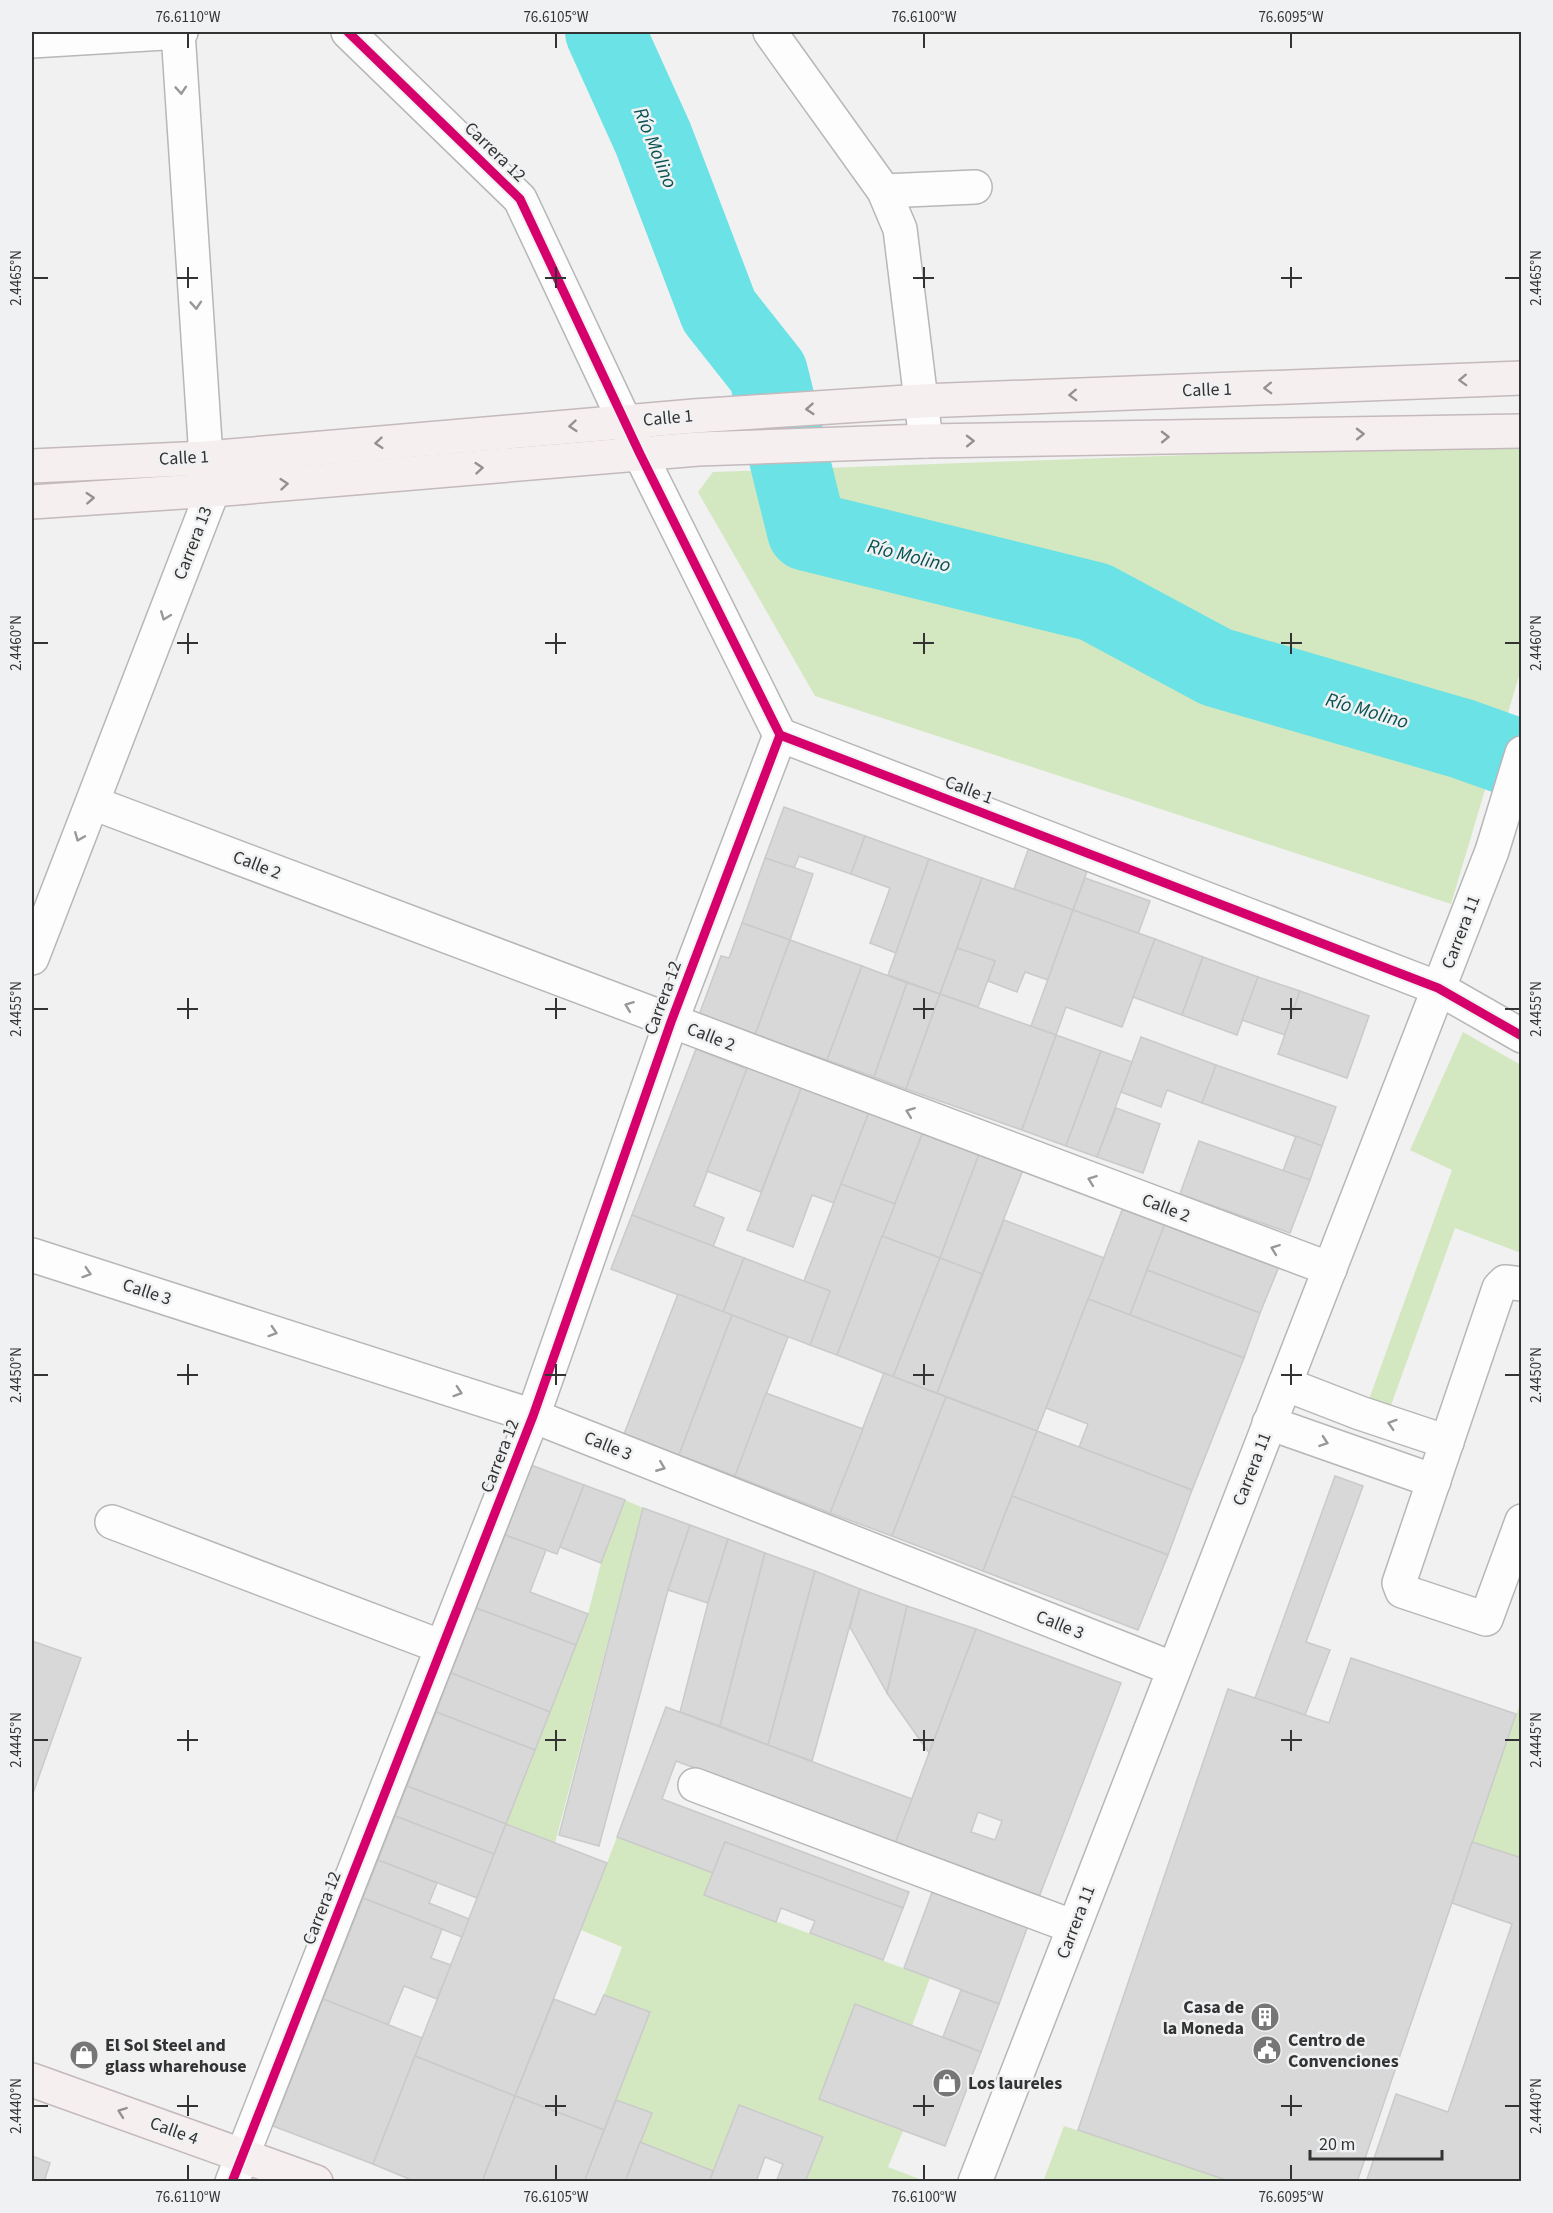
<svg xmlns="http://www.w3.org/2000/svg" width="1553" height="2213" font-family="'Source Sans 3',sans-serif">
<rect width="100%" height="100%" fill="#f1f1f1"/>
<g fill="#d3e8c0">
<polygon points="1521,443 1521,669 1451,904 815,696 698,492 713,472"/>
<polygon points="1463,1032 1521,1065 1521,1253 1455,1228 1381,1433 1359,1427 1452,1170 1410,1150"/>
<polygon points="625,1500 643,1508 555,1843 506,1824 588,1614 601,1563"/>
<polygon points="1521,1701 1521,1858 1472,1842"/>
<polygon points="617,1837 713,1873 705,1895 930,1978 912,2026 819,2099 903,2131 888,2167 925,2181 805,2181 823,2137 739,2105 713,2171 640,2142 652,2113 616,2100 650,2012 604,1995 622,1947 581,1930"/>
<polygon points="1064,2126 1232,2181 1043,2182"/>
</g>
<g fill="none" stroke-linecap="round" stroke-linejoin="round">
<polyline stroke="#6be2e5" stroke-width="80" points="605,32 653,138 719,311 768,373 807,531 1095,602 1216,667 1463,739 1522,760"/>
</g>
<g fill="#d8d8d8" stroke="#cacaca" stroke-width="1.5" fill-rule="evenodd">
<polygon points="784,807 865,836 851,874 799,856 794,868 765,858"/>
<polygon points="865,836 929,859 896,953 870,943 890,888 851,874"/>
<polygon points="1031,842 1090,863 1073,910 1014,889"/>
<polygon points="765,858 813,874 790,940 742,923"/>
<polygon points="929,859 982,878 940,994 888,975"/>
<polygon points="982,878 1073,910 1048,980 1025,972 1017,992 988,981 995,961 957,948"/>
<polygon points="1085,878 1150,901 1138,934 1073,910"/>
<polygon points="1073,910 1155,939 1122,1027 1066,1007 1056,1035 1031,1026"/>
<polygon points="742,923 790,940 755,1035 699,1015 721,956 729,958"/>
<polygon points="1155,939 1203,957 1182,1015 1133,997"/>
<polygon points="790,940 862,966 827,1060 755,1035"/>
<polygon points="957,948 995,961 978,1007 940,994"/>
<polygon points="1203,957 1258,977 1237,1035 1182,1015"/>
<polygon points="862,966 907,983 874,1077 827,1060"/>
<polygon points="1258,977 1300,991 1285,1035 1242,1020"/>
<polygon points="907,983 940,994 906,1089 874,1077"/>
<polygon points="1300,991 1369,1016 1347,1078 1278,1054"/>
<polygon points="940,994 1056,1035 1022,1130 906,1089"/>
<polygon points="1056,1035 1101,1051 1066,1146 1022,1130"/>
<polygon points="1141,1037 1216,1065 1202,1103 1167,1090 1161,1107 1121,1092"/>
<polygon points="696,1049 747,1069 694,1206 724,1218 713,1247 632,1215"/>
<polygon points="1101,1051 1132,1062 1097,1157 1066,1146"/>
<polygon points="750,1061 804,1081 761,1192 707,1171"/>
<polygon points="1216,1065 1336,1107 1322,1146 1202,1103"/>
<polygon points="804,1081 871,1107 834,1203 812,1195 793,1247 747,1230"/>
<polygon points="871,1107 925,1127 895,1204 841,1184"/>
<polygon points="1116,1108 1160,1124 1143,1173 1097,1157"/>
<polygon points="925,1127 981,1149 940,1258 882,1236"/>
<polygon points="1296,1136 1322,1146 1310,1180 1283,1171"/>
<polygon points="1199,1141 1310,1180 1290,1233 1180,1194"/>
<polygon points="981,1149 1025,1165 982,1274 940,1258"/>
<polygon points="841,1184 895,1204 837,1355 810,1345 830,1291 804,1281"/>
<polygon points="1124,1205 1166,1221 1130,1315 1088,1299"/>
<polygon points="632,1215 744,1258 723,1312 611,1269"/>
<polygon points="1004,1220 1104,1258 1037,1431 937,1393"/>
<polygon points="1166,1221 1280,1264 1260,1313 1147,1270"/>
<polygon points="882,1236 940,1258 893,1377 837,1355"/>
<polygon points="744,1258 830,1291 810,1345 723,1312"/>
<polygon points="940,1258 982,1274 937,1393 893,1377"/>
<polygon points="1147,1270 1260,1313 1244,1358 1130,1315"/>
<polygon points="678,1294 732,1315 679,1455 624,1434"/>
<polygon points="1088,1299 1244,1358 1192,1490 1079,1447 1088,1424 1046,1408"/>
<polygon points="732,1315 788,1337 735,1476 679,1455"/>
<polygon points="884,1373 946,1397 892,1536 830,1513"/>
<polygon points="766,1393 863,1429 830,1513 735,1476"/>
<polygon points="946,1397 1037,1431 983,1571 892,1536"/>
<polygon points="1037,1431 1192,1490 1168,1555 1012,1496"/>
<polygon points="531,1465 584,1485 557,1554 505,1535"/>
<polygon points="1335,1476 1363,1486 1306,1642 1330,1650 1305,1715 1255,1698"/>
<polygon points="584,1485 625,1500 601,1563 560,1547"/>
<polygon points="1012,1496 1168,1555 1138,1630 983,1571"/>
<polygon points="643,1508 690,1525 668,1590 599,1846 559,1835"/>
<polygon points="690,1525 728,1539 708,1603 668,1590"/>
<polygon points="505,1535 546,1550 530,1592 588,1614 576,1645 476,1608"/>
<polygon points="728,1539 765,1553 720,1726 680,1712 708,1603"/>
<polygon points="765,1553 815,1571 768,1745 720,1726"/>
<polygon points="815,1571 860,1589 812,1761 768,1745"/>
<polygon points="860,1589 907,1606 887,1693 850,1627"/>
<polygon points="907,1606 976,1629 929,1753 887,1693"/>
<polygon points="476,1608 576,1645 550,1712 451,1673"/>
<path d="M976 1629 1121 1683 1029 1923 991 1909 1002 1882 895 1843ZM978 1812 1002 1821 995 1840 971 1832Z"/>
<polygon points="32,1641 81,1658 32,1796"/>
<polygon points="1351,1658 1516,1714 1357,2182 1232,2182 1078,2130 1228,1689 1329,1723"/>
<polygon points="451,1673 550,1712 535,1750 436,1712"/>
<polygon points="666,1707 912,1799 895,1843 676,1761 662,1799 909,1892 903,1908 725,1842 713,1873 617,1837"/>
<polygon points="436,1712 535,1750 506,1824 407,1786"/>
<polygon points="407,1786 506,1824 494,1854 395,1816"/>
<polygon points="395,1816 494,1854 477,1898 378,1860"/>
<polygon points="506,1824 607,1863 515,2096 415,2056"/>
<polygon points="725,1842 903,1908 883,1960 810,1933 815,1921 781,1908 776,1922 704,1895"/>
<polygon points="1472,1842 1522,1858 1522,2182 1366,2182 1396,2094 1448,2112 1512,1924 1452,1903"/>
<polygon points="378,1860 437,1883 429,1903 469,1919 462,1937 363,1898"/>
<polygon points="934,1887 1029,1923 999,2004 904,1968"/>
<polygon points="363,1898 442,1929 431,1958 451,1965 437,1999 404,1986 388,2025 323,1999"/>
<polygon points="961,1990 999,2004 981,2052 943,2037"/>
<polygon points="604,1995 650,2012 604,2130 515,2096 554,1999 595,2015"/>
<polygon points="323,1999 422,2038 373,2164 273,2126"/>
<polygon points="855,2004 981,2052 945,2146 819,2099"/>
<polygon points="415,2056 515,2096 482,2182 416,2182 373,2164"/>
<polygon points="515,2096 604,2130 584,2182 482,2182"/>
<polygon points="616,2100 652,2113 625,2182 584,2182"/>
<polygon points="739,2105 823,2137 805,2182 776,2182 783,2164 765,2157 756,2182 709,2182"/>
<polygon points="640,2142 713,2171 709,2182 625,2182"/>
<polygon points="32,2156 50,2163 44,2182 32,2182"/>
</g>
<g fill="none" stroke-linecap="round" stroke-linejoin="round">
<g stroke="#b7b7b7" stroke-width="36">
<g id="minor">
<polyline points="348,32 520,199 640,454 780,735 1438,988 1522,1036"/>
<polyline points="770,32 884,191 900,229 926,441"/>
<polyline points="32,41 181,32"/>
<polyline points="884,191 975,187"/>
<polyline points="93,803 1330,1269"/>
<polyline points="32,958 213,490 206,458 178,32"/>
<polyline points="32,1255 533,1416 1174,1669"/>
<polyline points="1522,1284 1505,1282 1499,1288 1399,1583 1402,1591 1486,1619 1522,1521"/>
<polyline points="1285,1384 1360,1413 1447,1442"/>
<polyline points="1269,1423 1434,1481"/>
<polyline points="112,1522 442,1647"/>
<polyline points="695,1785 1074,1927"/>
<polyline points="232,2182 533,1416 671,1022 780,735"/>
<polyline points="975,2182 1492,851 1522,753"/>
</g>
</g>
<g stroke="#c4b9bc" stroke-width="36">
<g id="major">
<polyline points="32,466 206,458 694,416 922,401 1522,378"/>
<polyline points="32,502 213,490 698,449 926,441 1522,431"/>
<polyline points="32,2080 316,2182"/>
</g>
</g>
<use href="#minor" stroke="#fdfdfd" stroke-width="33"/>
<use href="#major" stroke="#f5eff0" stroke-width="33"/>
<g stroke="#f0f1f2" stroke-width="13">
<g id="cycleway">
<polyline points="348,32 520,199 640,454 780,735 1438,988 1522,1036"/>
<polyline points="232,2182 533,1416 671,1022 780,735"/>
</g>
</g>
<use href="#cycleway" stroke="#d6006c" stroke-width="9"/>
</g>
<defs><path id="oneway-chevron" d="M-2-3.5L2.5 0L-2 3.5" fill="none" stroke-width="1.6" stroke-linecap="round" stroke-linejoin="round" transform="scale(1.5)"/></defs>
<g stroke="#989898">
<use href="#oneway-chevron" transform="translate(181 90) rotate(86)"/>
<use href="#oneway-chevron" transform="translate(196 305) rotate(86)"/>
<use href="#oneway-chevron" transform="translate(165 616) rotate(111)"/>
<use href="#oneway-chevron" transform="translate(79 837) rotate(112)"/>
<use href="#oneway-chevron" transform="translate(629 1006) rotate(-159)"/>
<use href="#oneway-chevron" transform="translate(910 1112) rotate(-159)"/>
<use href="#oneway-chevron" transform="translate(1092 1180) rotate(-159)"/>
<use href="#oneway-chevron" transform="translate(1275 1249) rotate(-159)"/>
<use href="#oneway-chevron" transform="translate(87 1273) rotate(18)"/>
<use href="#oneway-chevron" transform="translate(273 1332) rotate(18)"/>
<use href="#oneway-chevron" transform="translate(458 1392) rotate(18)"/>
<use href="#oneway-chevron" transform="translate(1392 1424) rotate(-162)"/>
<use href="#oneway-chevron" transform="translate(1324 1442) rotate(19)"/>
<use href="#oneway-chevron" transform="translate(661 1467) rotate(22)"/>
</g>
<g stroke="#949192">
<use href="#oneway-chevron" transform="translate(1463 380) rotate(178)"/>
<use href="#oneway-chevron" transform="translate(1268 388) rotate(178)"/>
<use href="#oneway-chevron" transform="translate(1073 395) rotate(178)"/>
<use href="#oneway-chevron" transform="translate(810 409) rotate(176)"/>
<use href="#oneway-chevron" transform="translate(573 426) rotate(175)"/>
<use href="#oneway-chevron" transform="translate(1360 434) rotate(-1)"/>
<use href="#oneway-chevron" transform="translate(1165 437) rotate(-1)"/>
<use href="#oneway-chevron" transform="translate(970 441) rotate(-1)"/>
<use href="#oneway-chevron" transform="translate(379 443) rotate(175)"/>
<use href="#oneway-chevron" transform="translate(479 468) rotate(-5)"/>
<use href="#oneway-chevron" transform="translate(284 484) rotate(-5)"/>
<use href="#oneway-chevron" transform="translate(90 498) rotate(-4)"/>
<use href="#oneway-chevron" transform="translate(122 2112) rotate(-160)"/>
</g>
<path fill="none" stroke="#333334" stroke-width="2" d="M188 33V48M556 33V48M924 33V48M1291 33V48M188 267V288M556 267V288M924 267V288M1291 267V288M33 278H48M177 278H198M545 278H566M913 278H934M1281 278H1302M1505 278H1520M188 633V654M556 633V654M924 633V654M1291 633V654M33 643H48M177 643H198M545 643H566M913 643H934M1281 643H1302M1505 643H1520M188 998V1019M556 998V1019M924 998V1019M1291 998V1019M33 1009H48M177 1009H198M545 1009H566M913 1009H934M1281 1009H1302M1505 1009H1520M188 1364V1385M556 1364V1385M924 1364V1385M1291 1364V1385M33 1375H48M177 1375H198M545 1375H566M913 1375H934M1281 1375H1302M1505 1375H1520M188 1730V1751M556 1730V1751M924 1730V1751M1291 1730V1751M33 1740H48M177 1740H198M545 1740H566M913 1740H934M1281 1740H1302M1505 1740H1520M188 2095V2116M556 2095V2116M924 2095V2116M1291 2095V2116M33 2106H48M177 2106H198M545 2106H566M913 2106H934M1281 2106H1302M1505 2106H1520M188 2165V2180M556 2165V2180M924 2165V2180M1291 2165V2180"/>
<defs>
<g id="building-disc" transform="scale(1.5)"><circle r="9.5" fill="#767676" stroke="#f0f1f2"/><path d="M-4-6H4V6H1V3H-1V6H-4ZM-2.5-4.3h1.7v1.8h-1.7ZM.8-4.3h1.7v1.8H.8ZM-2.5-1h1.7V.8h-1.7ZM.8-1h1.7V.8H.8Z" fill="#fff"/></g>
<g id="civic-disc" transform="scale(1.5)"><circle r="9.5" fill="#767676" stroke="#f0f1f2"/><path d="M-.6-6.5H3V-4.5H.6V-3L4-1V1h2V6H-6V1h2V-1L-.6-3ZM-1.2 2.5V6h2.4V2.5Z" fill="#fff"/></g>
<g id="shop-disc" transform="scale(1.5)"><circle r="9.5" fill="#767676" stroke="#f0f1f2"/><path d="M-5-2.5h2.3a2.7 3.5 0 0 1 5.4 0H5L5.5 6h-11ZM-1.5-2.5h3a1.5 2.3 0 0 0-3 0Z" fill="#fff"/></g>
</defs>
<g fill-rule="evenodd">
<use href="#building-disc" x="1265" y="2017"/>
<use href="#civic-disc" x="1267" y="2050"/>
<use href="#shop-disc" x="84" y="2055"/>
<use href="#shop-disc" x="947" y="2083"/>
</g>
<g text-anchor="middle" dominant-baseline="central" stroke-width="5" stroke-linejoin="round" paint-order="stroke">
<g font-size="18" fill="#333334" stroke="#f0f1f2">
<text transform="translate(495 152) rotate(44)">Carrera 12</text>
<text transform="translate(1207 390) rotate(-2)">Calle 1</text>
<text transform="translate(668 418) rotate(-5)">Calle 1</text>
<text transform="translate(184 458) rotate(-3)">Calle 1</text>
<text transform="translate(193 543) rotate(-69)">Carrera 13</text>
<text transform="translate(969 790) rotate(21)">Calle 1</text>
<text transform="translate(257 865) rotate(21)">Calle 2</text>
<text transform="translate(1461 932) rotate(-69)">Carrera 11</text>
<text transform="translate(663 998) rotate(-70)">Carrera 12</text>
<text transform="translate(711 1037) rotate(21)">Calle 2</text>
<text transform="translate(1166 1208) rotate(21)">Calle 2</text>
<text transform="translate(147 1292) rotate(18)">Calle 3</text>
<text transform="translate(608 1446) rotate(22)">Calle 3</text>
<text transform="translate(500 1456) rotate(-69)">Carrera 12</text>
<text transform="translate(1252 1469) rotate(-69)">Carrera 11</text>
<text transform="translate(1060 1625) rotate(22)">Calle 3</text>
<text transform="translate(322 1908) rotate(-69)">Carrera 12</text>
<text transform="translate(1076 1922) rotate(-69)">Carrera 11</text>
<text transform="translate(174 2131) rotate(20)">Calle 4</text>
</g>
<g font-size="18" font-weight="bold" fill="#333334" stroke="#f0f1f2" text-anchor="start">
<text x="1244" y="2007" text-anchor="end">Casa de<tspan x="1244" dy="21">la Moneda</tspan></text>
<text x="1288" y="2040">Centro de<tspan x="1288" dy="21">Convenciones</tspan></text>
<text x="105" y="2045">El Sol Steel and<tspan x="105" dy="21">glass wharehouse</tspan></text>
<text x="968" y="2083">Los laureles</text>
</g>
<g font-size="20" font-style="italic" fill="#095152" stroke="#f0f1f2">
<text transform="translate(655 148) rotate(68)">Río Molino</text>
<text transform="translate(909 556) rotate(14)">Río Molino</text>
<text transform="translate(1367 711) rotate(16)">Río Molino</text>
</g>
</g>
<rect width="1553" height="2213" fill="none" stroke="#f0f1f2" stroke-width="66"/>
<path d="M1310 2150v9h132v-9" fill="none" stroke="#333334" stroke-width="3"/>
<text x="1319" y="2150" font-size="18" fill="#333334" stroke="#f0f1f2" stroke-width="4.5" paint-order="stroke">20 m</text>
<rect x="33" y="33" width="1487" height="2147" fill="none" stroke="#333334" stroke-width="2"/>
<g font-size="15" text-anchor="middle" fill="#333334">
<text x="188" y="22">76.6110°W</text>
<text x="556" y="22">76.6105°W</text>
<text x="924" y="22">76.6100°W</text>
<text x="1291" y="22">76.6095°W</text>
<text transform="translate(16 278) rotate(-90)" y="5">2.4465°N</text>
<text transform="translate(1536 278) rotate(-90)" y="5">2.4465°N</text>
<text transform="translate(16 643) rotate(-90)" y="5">2.4460°N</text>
<text transform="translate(1536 643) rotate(-90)" y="5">2.4460°N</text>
<text transform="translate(16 1009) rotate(-90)" y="5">2.4455°N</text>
<text transform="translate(1536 1009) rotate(-90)" y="5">2.4455°N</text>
<text transform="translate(16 1375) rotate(-90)" y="5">2.4450°N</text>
<text transform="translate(1536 1375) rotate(-90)" y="5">2.4450°N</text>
<text transform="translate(16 1740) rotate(-90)" y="5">2.4445°N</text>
<text transform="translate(1536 1740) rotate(-90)" y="5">2.4445°N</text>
<text transform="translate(16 2106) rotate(-90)" y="5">2.4440°N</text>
<text transform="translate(1536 2106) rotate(-90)" y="5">2.4440°N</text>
<text x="188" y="2202">76.6110°W</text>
<text x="556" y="2202">76.6105°W</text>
<text x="924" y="2202">76.6100°W</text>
<text x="1291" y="2202">76.6095°W</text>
</g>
</svg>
